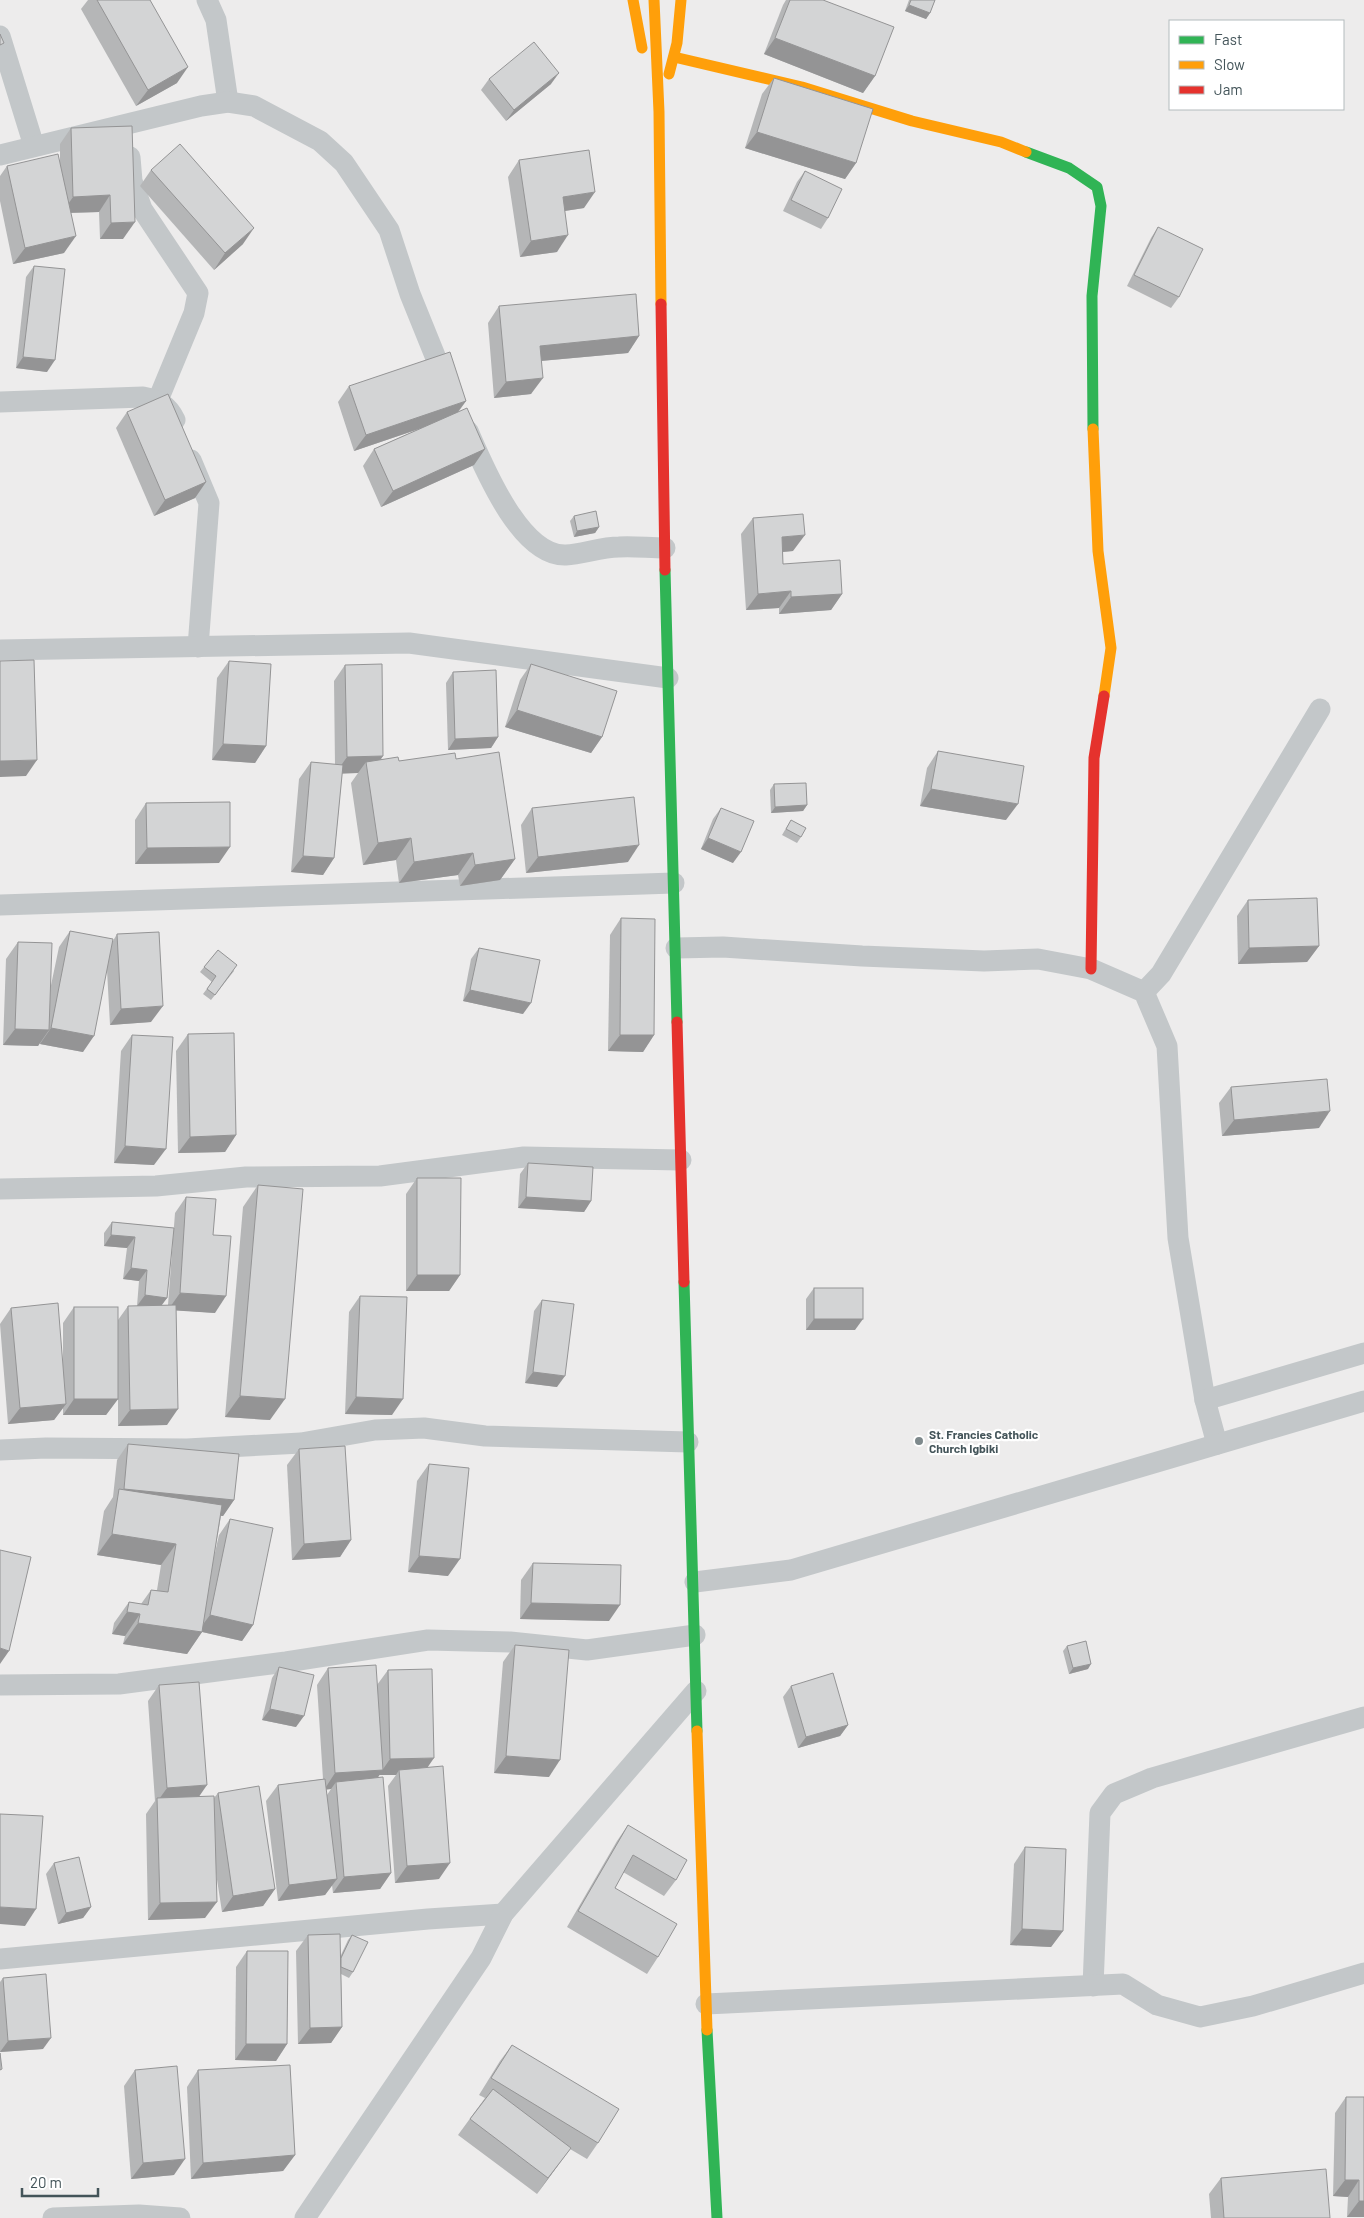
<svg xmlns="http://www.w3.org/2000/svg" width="1364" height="2218" font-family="Barlow,sans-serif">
<rect width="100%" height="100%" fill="#edecec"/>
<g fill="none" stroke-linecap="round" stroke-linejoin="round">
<g stroke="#c3c7c9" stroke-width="21">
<polyline points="207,0 216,20 228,102"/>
<polyline points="0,36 34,146"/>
<polyline points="0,155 201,106 228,102 254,106 320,141 344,163 389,230 410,294 446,383"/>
<polyline points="130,157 132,181 142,209 198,293 194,313 158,400"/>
<path d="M0 402 143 397C158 400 168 405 175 420"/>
<path d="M468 431C483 465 520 557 566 555 583 554 601 547 619 547 634 546 649 548 665 548"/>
<polyline points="191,460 209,503 198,647"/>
<polyline points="0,650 409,643 668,678"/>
<polyline points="0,905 674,883"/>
<polyline points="676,948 723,947 862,956 984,961 1038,959 1091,969 1144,992 1167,1046 1178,1238 1205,1400 1217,1444"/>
<polyline points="1144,992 1161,974 1320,709"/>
<polyline points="0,1189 156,1186 246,1177 380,1176 524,1157 681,1160"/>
<polyline points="1205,1400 1364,1353"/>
<polyline points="0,1450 46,1448 187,1449 301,1443 375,1430 424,1428 485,1436 688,1442"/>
<polyline points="695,1582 791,1570 1364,1401"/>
<polyline points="0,1685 119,1684 286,1662 428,1640 510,1642 587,1650 695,1635"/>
<polyline points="0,1959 428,1919 503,1914"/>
<polyline points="1093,1986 1100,1813 1114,1794 1152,1778 1364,1717"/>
<polyline points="706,2004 1123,1984 1157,2005 1200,2017 1253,2006 1364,1973"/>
<polyline points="53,2218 139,2215 180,2218"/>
<polyline points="305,2218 481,1958 503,1914 696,1691"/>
</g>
<g stroke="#30b455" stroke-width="11">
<polyline points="1026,152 1069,168 1097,187 1101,206 1092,296 1093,429"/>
<polyline points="665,570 677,1022"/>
<polyline points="684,1282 697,1731"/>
<polyline points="707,2030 717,2218"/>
</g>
<g stroke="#ff9f0a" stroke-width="11">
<polyline points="633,0 642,48"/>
<polyline points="654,0 659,112 661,304"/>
<polyline points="674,57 802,87 912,121 1001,142 1026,152"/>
<polyline points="669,74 677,43 681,0"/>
<polyline points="1093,429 1098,551 1111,648 1104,696"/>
<polyline points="697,1731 707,2030"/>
</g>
<g stroke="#e5322d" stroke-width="11">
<polyline points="661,304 665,570"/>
<polyline points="1091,969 1094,758 1104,696"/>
<polyline points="677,1022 684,1282"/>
</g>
</g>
<g fill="#b5b6b7" fill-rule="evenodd">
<polygon points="88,0 150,0 177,83 136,106 81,9"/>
<polygon points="786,0 823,0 875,76 863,93 764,54 783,5"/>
<polygon points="909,0 935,0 930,13 926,19 905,11"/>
<polygon points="774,78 856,163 845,179 745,148 762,94"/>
<polygon points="489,79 551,84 506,121 481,90"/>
<polygon points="132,126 123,239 100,239 99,212 71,213 64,253 13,264 0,201 0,176 7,166 60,165 60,144 71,128"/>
<polygon points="519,160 584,208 565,211 557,252 520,257 508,177"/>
<polygon points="151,170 243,244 214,270 140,186"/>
<polygon points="805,171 828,218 821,229 783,211 797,182"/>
<polygon points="1158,227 1179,297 1171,308 1127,286 1151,238"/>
<polygon points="34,266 47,372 16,368 26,277"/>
<polygon points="499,306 639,336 628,353 541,361 531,394 494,398 488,323"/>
<polygon points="349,386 466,401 459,411 485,449 474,465 381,507 363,466 374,449 419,429 354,451 338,402"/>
<polygon points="127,412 206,482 195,498 154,516 116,428"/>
<polygon points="574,516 599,527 595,533 574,537 570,521"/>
<polygon points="753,518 793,551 783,552 783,564 842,594 831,610 779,614 779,608 746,610 741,534"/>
<polygon points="229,661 266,746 255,763 212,760 217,678"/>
<polygon points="531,664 602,737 591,753 505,727 520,680"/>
<polygon points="345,665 381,759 399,761 456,759 515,859 500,880 460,886 458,875 399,883 396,860 363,865 351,783 358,773 342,773 334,858 323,875 291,872 299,779 311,762 335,765 334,681"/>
<polygon points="453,672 498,737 491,748 448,750 446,683"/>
<polygon points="938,751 1006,820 920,806 927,768"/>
<polygon points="774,784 807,805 803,811 771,813 770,790"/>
<polygon points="146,803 219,863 135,864 135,820"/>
<polygon points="532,808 628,862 526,873 521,825"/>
<polygon points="721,808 733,863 701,849 713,819"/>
<polygon points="791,820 801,837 797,843 782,835"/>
<polygon points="1248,900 1319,946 1307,962 1238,964 1237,916"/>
<polygon points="621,918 654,1035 643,1052 608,1051 610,935"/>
<polygon points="70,931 113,941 117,934 151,1022 110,1025 107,970 83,1052 40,1044 40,1042 38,1046 3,1045 6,959 18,942 50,990 59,947"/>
<polygon points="479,948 523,1014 463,1001 471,959"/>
<polygon points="218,950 234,971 211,1000 203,994 212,982 200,972"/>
<polygon points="188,1034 236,1135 225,1152 178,1153 176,1051"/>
<polygon points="132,1035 154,1165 114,1163 121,1051"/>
<polygon points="1231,1087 1319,1128 1222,1136 1219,1103"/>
<polygon points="528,1163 591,1201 584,1212 518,1208 520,1174"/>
<polygon points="417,1178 460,1275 449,1291 406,1291 406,1194"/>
<polygon points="258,1185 270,1420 225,1417 243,1207"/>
<polygon points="186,1197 213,1235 215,1313 176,1310 167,1425 118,1426 118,1388 118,1399 106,1415 63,1415 63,1408 54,1420 8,1424 0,1324 11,1308 63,1369 63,1323 74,1307 118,1320 128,1306 137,1306 139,1281 123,1279 127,1248 104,1246 104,1233 112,1222 174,1228 167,1298 161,1305 168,1305 175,1213"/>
<polygon points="814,1288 855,1330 806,1330 806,1299"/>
<polygon points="360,1296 392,1415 345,1414 349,1312"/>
<polygon points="542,1300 557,1387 525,1383 534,1311"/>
<polygon points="128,1444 234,1500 223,1516 221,1516 214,1557 219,1535 230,1519 253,1625 242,1641 202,1632 187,1654 123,1644 125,1636 112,1634 114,1623 129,1602 141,1604 151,1590 157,1590 161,1565 97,1555 104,1511 113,1497 117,1460"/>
<polygon points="299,1449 351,1540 340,1557 292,1560 287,1465"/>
<polygon points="429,1464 448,1576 408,1572 417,1481"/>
<polygon points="533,1563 609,1621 520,1619 521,1580"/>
<polygon points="515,1645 549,1777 494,1773 503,1662"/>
<polygon points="1067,1646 1088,1669 1069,1674 1063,1651"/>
<polygon points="279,1667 296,1727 262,1720 272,1678"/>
<path d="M328 1668 377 1685 388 1670 427 1768 439 1879 395 1883 388 1786 396 1775H379L377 1778 391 1873 380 1889 333 1893 332 1885 325 1895 278 1901 266 1801 278 1785 323 1779 317 1685ZM326 1789H331L327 1795Z"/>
<polygon points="159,1685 199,1797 214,1798 218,1793 275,1889 263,1906 222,1912 216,1873 205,1918 148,1920 146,1814 155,1801 148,1701"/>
<polygon points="791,1686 848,1725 840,1736 798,1748 783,1697"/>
<polygon points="628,1825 676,1880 664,1896 623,1872 615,1888 658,1957 647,1974 567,1927 617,1841"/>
<polygon points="1025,1847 1063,1931 1051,1947 1010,1945 1014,1864"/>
<polygon points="54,1863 91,1907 83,1918 58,1924 46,1874"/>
<polygon points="308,1935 341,1955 348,1940 352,1935 353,1972 349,1978 341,1974 342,2027 331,2043 298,2044 296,1951"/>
<polygon points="247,1951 287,2044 276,2061 235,2060 236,1967"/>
<polygon points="3,1978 43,2049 0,2052 0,1982"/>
<polygon points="512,2045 598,2143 587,2159 570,2149 537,2194 458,2135 485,2098 479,2095 500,2061"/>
<polygon points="135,2070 174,2175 131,2179 124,2086"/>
<polygon points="198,2070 295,2155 283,2171 191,2179 187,2087"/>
<polygon points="1346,2097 1364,2097 1364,2217 1347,2217 1348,2197 1333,2196 1335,2113"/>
<polygon points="1221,2178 1330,2218 1211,2218 1209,2194"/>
</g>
<g fill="#949495">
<polygon points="909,5 930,13 926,19 905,11"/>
<polygon points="775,38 875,76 863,93 764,54"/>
<polygon points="188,67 177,83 136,106 148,90"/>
<polygon points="559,73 551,84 506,121 514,110"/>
<polygon points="757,132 856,163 845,179 745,148"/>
<polygon points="595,192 584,208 551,213 563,197"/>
<polygon points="110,195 99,212 62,213 73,197"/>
<polygon points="135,222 123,239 100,239 111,223"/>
<polygon points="254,228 243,244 214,270 225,253"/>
<polygon points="568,235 557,252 520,257 531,241"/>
<polygon points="76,236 64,253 13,264 25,248"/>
<polygon points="639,336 628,353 529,362 540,346"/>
<polygon points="23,357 55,360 47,372 16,368"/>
<polygon points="543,378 531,394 494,398 506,382"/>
<polygon points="466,401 454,417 354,451 366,435"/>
<polygon points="485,449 474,465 381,507 393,491"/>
<polygon points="206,482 195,498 154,516 165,500"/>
<polygon points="599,527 595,533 574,537 577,531"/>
<polygon points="805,535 793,551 770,553 782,537"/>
<polygon points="791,591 779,608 746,610 758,594"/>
<polygon points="842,594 831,610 779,614 791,597"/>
<polygon points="517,710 602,737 591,753 505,727"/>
<polygon points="498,737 491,748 448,750 455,739"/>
<polygon points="223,744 266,746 255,763 212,760"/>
<polygon points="383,756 372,773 366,762 358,773 335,774 347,757"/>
<polygon points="37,760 26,776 0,777 0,761"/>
<polygon points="931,789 1018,804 1006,820 920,806"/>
<polygon points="807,805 803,811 771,813 775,807"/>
<polygon points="411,838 396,860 363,865 378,843"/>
<polygon points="708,838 741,852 733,863 701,849"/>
<polygon points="639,845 628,862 526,873 538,857"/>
<polygon points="230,847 219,863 135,864 147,848"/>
<polygon points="473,853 458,875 399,883 414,862"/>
<polygon points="303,856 334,858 323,875 291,872"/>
<polygon points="515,859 500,880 460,886 475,865"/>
<polygon points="1319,946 1307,962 1238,964 1249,948"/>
<polygon points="470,990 531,1003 523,1014 463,1001"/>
<polygon points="163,1006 151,1022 110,1025 121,1009"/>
<polygon points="51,1028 94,1036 83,1052 40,1044"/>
<polygon points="15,1029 49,1030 38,1046 3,1045"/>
<polygon points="620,1035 654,1035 643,1052 608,1051"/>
<polygon points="1330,1111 1319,1128 1222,1136 1234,1120"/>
<polygon points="236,1135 225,1152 178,1153 190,1137"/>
<polygon points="125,1146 166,1149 154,1165 114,1163"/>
<polygon points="526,1197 591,1201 584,1212 518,1208"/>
<polygon points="111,1235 135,1237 127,1248 104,1246"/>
<polygon points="131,1268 147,1270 139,1281 123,1279"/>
<polygon points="417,1275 460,1275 449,1291 406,1291"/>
<polygon points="180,1293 226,1296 215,1313 168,1310"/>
<polygon points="145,1295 167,1298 159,1309 137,1306"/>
<polygon points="814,1319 863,1319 855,1330 806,1330"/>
<polygon points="533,1372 565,1376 557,1387 525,1383"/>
<polygon points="240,1396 285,1399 270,1420 225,1417"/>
<polygon points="356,1397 403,1399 392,1415 345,1414"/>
<polygon points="74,1399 118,1399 106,1415 63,1415"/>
<polygon points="66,1404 54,1420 8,1424 20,1408"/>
<polygon points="178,1409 167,1425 118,1426 130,1410"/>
<polygon points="124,1489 234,1500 223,1516 116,1506"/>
<polygon points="112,1534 176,1544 161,1565 97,1555"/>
<polygon points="351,1540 340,1557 292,1560 304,1544"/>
<polygon points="419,1556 460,1559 448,1576 408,1572"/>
<polygon points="531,1603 620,1605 609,1621 520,1619"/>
<polygon points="127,1612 140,1614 125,1636 112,1634"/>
<polygon points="210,1615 253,1625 242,1641 198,1631"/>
<polygon points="138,1623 202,1632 187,1654 123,1644"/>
<polygon points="0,1648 9,1651 0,1664"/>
<polygon points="1091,1664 1088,1669 1069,1674 1073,1668"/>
<polygon points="270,1709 304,1716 296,1727 262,1720"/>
<polygon points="848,1725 840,1736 798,1748 806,1737"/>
<polygon points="506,1756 560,1760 549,1777 494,1773"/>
<polygon points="434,1758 423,1774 399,1770 396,1775 379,1775 390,1759"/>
<polygon points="383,1770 372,1786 336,1782 331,1789 324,1790 335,1773"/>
<polygon points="207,1785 196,1801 157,1802 167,1788"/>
<polygon points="450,1863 439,1879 395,1883 407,1866"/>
<polygon points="391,1873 380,1889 333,1893 344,1877"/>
<polygon points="337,1879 325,1895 278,1901 289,1885"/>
<polygon points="275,1889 263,1906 222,1912 233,1896"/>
<polygon points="217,1902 205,1918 148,1920 160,1903"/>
<polygon points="0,1907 36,1909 25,1926 0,1924"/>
<polygon points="91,1907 83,1918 58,1924 66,1913"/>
<polygon points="1022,1929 1063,1931 1051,1947 1010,1945"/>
<polygon points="342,2027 331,2043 298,2044 310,2028"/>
<polygon points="51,2038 43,2049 0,2052 8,2041"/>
<polygon points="246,2044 287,2044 276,2061 235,2060"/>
<polygon points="571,2148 559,2164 537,2194 548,2178"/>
<polygon points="295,2155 283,2171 191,2179 203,2163"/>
<polygon points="185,2159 174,2175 131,2179 143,2163"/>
<polygon points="1345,2180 1359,2180 1348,2197 1333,2196"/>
<polygon points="1359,2201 1364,2201 1364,2217 1347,2217"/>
</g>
<g fill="#d3d4d5" stroke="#949495">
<polygon points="97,0 150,0 188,67 148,90"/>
<polygon points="790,0 823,0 894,27 875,76 775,38"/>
<polygon points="911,0 935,0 930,13 909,5"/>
<polygon points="0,34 4,43 0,45"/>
<polygon points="534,42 559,73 514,110 489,79"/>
<polygon points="774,78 873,109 856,163 757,132"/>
<polygon points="132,126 135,222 111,223 110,195 73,197 71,128"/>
<polygon points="180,144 254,228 225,253 151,170"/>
<polygon points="589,150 595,192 563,197 568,235 531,241 519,160"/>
<polygon points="58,154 76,236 25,248 7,166"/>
<polygon points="805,171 842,189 828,218 791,200"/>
<polygon points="1158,227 1203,249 1179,297 1134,275"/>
<polygon points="34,266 65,269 55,360 23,357"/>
<polygon points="636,294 639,336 540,346 543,378 506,382 499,306"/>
<polygon points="450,352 466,401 366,435 349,386"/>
<polygon points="168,394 206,482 165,500 127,412"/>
<polygon points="467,408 485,449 393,491 374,449"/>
<polygon points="596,511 599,527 577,531 574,516"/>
<polygon points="803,514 805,535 782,537 783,564 840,560 842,594 791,597 791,591 758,594 753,518"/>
<polygon points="34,660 37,760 0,761 0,661"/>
<polygon points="229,661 271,664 266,746 223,744"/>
<polygon points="382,664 383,756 347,757 345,665"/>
<polygon points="531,664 617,691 602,737 517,710"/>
<polygon points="496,670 498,737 455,739 453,672"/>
<polygon points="938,751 1024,766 1018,804 931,789"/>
<polygon points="499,752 515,859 475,865 473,853 414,862 411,838 378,843 366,762 398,757 399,761 455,753 456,759"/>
<polygon points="311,762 343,765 334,858 303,856"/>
<polygon points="806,783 807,805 775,807 774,784"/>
<polygon points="634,797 639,845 538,857 532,808"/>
<polygon points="230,802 230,847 147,848 146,803"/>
<polygon points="721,808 754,821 741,852 708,838"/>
<polygon points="791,820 806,828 801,837 786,829"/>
<polygon points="1317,898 1319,946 1249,948 1248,900"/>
<polygon points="621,918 655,919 654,1035 620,1035"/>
<polygon points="70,931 113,939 94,1036 51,1028"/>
<polygon points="159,932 163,1006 121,1009 117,934"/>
<polygon points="18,942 52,943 49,1030 15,1029"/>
<polygon points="479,948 540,960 531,1003 470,990"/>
<polygon points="218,950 237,965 215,995 207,989 216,976 204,967"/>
<polygon points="234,1033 236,1135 190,1137 188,1034"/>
<polygon points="132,1035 173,1037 166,1149 125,1146"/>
<polygon points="1327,1079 1330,1111 1234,1120 1231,1087"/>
<polygon points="528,1163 593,1167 591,1201 526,1197"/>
<polygon points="417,1178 461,1178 460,1275 417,1275"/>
<polygon points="258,1185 303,1189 285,1399 240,1396"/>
<polygon points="186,1197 216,1199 213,1235 231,1236 226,1296 180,1293"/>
<polygon points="112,1222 174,1228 167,1298 145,1295 147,1270 131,1268 135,1237 111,1235"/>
<rect x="814" y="1288" width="49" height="31"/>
<polygon points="360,1296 407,1297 403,1399 356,1397"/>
<polygon points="542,1300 574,1304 565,1376 533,1372"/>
<polygon points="58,1303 66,1404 20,1408 11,1308"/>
<polygon points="176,1305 178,1409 130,1410 128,1306"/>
<rect x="74" y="1307" width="44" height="92"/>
<polygon points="128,1444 239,1454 234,1500 124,1489"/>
<polygon points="345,1446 351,1540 304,1544 299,1449"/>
<polygon points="429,1464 469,1468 460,1559 419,1556"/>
<polygon points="119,1489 222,1505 202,1632 138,1623 140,1614 127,1612 129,1602 148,1605 151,1590 168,1592 176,1544 112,1534"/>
<polygon points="230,1519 273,1528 253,1625 210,1615"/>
<polygon points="0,1550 31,1557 9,1651 0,1648"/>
<polygon points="533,1563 621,1565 620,1605 531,1603"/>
<polygon points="1086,1641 1091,1664 1073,1668 1067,1646"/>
<polygon points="515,1645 569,1650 560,1760 506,1756"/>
<polygon points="376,1665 383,1770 335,1773 328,1668"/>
<polygon points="279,1667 314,1675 304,1716 270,1709"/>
<polygon points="432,1669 434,1758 390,1759 388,1670"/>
<polygon points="833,1673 848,1725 806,1737 791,1686"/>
<polygon points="199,1682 207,1785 167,1788 159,1685"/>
<polygon points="443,1766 450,1863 407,1866 399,1770"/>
<polygon points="383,1777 391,1873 344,1877 336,1782"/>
<polygon points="325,1779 337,1879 289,1885 278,1785"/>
<polygon points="259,1786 275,1889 233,1896 218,1793"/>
<polygon points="214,1796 217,1902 160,1903 157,1798"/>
<polygon points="0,1814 43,1816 36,1909 0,1907"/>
<polygon points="628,1825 687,1860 676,1880 633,1855 615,1888 677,1924 658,1957 578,1911"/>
<polygon points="1025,1847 1066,1849 1063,1931 1022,1929"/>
<polygon points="79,1857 91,1907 66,1913 54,1863"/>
<polygon points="340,1934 342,2027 310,2028 308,1935"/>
<polygon points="352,1935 368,1942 353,1972 341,1967 341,1958"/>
<polygon points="247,1951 288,1951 287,2044 246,2044"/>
<polygon points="46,1974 51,2038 8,2041 3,1978"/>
<polygon points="512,2045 619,2109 598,2143 491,2078"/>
<polygon points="0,2053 2,2069 0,2070"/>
<polygon points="290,2065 295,2155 203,2163 198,2070"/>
<polygon points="177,2066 185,2159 143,2163 135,2070"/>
<polygon points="493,2089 571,2148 548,2178 470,2119"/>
<polygon points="1346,2097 1364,2097 1364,2201 1359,2201 1359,2180 1345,2180"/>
<polygon points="1326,2169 1330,2218 1224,2218 1221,2178"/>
</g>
<circle fill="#7e898c" stroke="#fff" stroke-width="2" cx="919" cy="1441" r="5"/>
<g text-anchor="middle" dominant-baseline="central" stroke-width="4.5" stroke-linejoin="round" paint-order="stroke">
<g font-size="12" font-weight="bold" fill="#435459" stroke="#fff" text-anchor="start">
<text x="929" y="1434">St. Francies Catholic<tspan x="929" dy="14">Church Igbiki</tspan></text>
</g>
</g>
<rect x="1169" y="20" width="175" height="90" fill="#ffffff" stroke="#b4bbbd"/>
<rect x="1179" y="36" width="25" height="8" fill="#30b455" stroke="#b4bbbd"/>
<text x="1214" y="45" font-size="15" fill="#435459">Fast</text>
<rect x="1179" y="61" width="25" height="8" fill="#ff9f0a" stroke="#b4bbbd"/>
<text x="1214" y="70" font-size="15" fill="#435459">Slow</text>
<rect x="1179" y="86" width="25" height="8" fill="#e5322d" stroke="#b4bbbd"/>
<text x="1214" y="95" font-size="15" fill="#435459">Jam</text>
<path d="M22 2188v8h76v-8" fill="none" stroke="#435459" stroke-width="2.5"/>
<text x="30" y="2188" font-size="15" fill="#435459" stroke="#ffffff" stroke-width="4" paint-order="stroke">20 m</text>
</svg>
